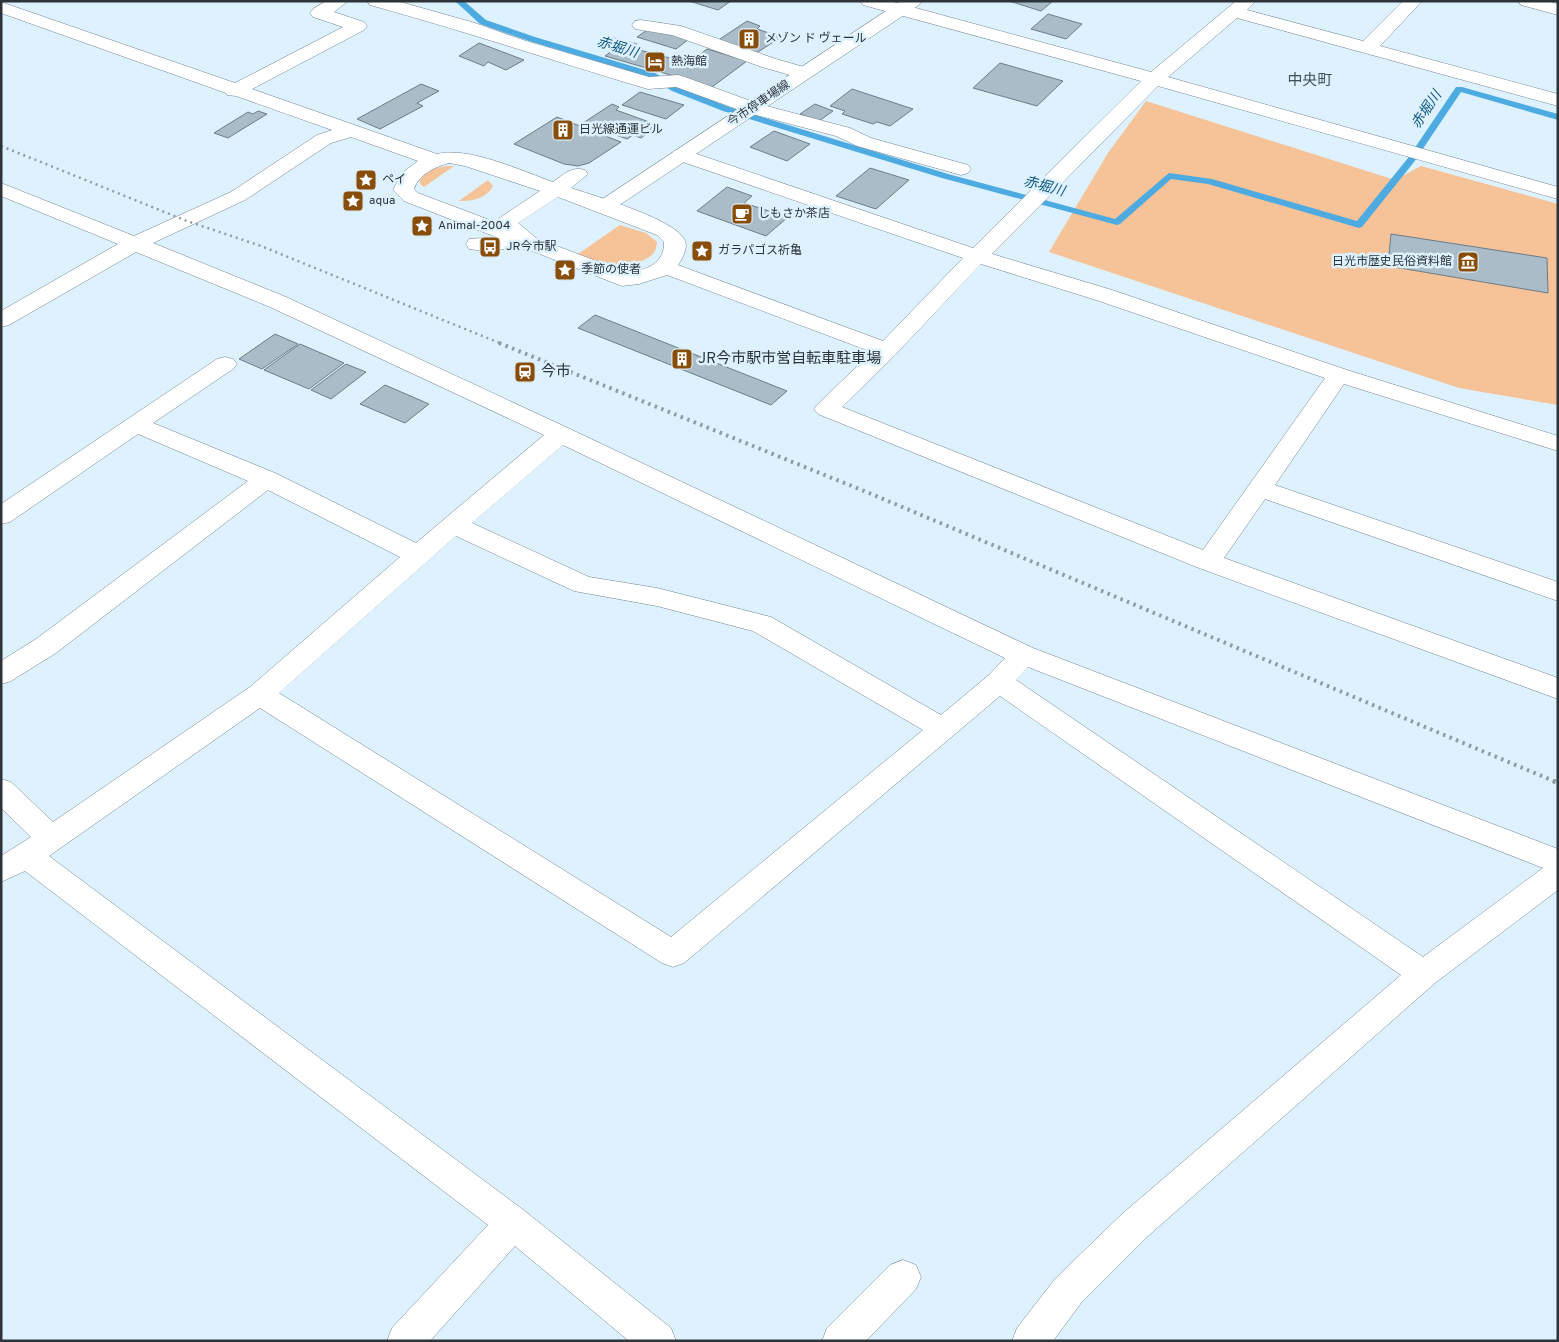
<svg xmlns="http://www.w3.org/2000/svg" width="1559" height="1342" font-family="Overpass,'Noto Sans JP',sans-serif">
<rect width="100%" height="100%" fill="#ddf1fe"/>
<g fill="#f6c297">
<polygon points="1146,101 1395,180 1421,166 1558,204 1558,405 1459,388 1049,252 1108,153"/>
<path d="M449 166H454L424 187 420 184V180C428 170 436 167 449 166Z"/>
<path d="M488 180 493 186C486 199 472 201 459 201Z"/>
<path d="M620 225 646 233 657 242C657 266 617 267 601 262 593 260 586 257 578 254Z"/>
</g>
<g fill="none" stroke-linecap="round" stroke-linejoin="round">
<polygon fill="#4dabe2" fill-rule="evenodd" points="455,1 464,1 486,20 535,37 655,73 678,87 729,107 948,174 1115,219 1169,173 1212,179 1357,221 1408,158 1456,87 1462,87 1558,114 1558,120 1461,92 1414,162 1362,227 1359,228 1208,184 1171,179 1120,224 1117,225 942,178 723,111 672,91 649,77 529,41 480,24"/>
</g>
<g fill="#a9bcc8" stroke="#6b7d89">
<polygon points="689,1 731,1 718,10"/>
<polygon points="1009,1 1053,1 1041,11"/>
<polygon points="1048,14 1082,24 1066,39 1031,29"/>
<polygon points="747,21 760,26 757,29 781,37 755,54 717,41"/>
<polygon points="650,28 689,39 676,49 637,37"/>
<polygon points="613,38 637,44 632,48 689,63 707,49 747,61 712,87 605,56 620,45 607,42"/>
<polygon points="479,43 524,60 506,70 488,62 484,66 459,56"/>
<polygon points="1000,63 1063,81 1037,106 973,88"/>
<polygon points="421,84 439,91 417,103 423,106 380,129 357,119"/>
<polygon points="852,89 913,109 890,126 877,122 873,124 842,114 845,111 830,106"/>
<polygon points="640,92 684,105 666,119 622,105"/>
<polygon points="612,104 619,107 616,110 652,123 647,126 654,128 641,138 633,135 627,139 583,123"/>
<polygon points="815,104 833,111 819,121 800,114"/>
<polygon points="258,111 267,114 228,138 214,133 248,112 253,114"/>
<polygon points="557,117 621,142 589,163 578,166 564,164 514,144"/>
<polygon points="774,131 810,144 787,161 750,147"/>
<polygon points="870,168 909,180 876,209 836,196"/>
<polygon points="727,187 752,196 744,203 788,217 766,236 697,211"/>
<polygon points="1391,234 1547,258 1548,293 1388,266"/>
<polygon points="595,315 787,391 771,405 578,328"/>
<polygon points="275,334 298,344 262,369 239,359"/>
<polygon points="300,344 344,363 309,389 264,370"/>
<polygon points="346,364 366,372 331,399 311,390"/>
<polygon points="385,385 429,404 405,423 360,404"/>
</g>
<g fill="none" stroke-linecap="round" stroke-linejoin="round">
<g stroke="#738490" stroke-width="1">
<g id="minor">
<path d="M326 1H348L334 12 364 22 367 26 364 30 252 89 437 154C468 146 522 171 553 182 564 174 572 166 585 170L588 174 571 188C595 196 674 219 684 239 689 247 683 257 678 265L883 341 963 258 674 159 671 155 674 151 681 149 688 151 973 248 1141 81 863 5 860 1H890L1151 72 1236 1H1256L1247 10 1363 41 1403 1H1422L1380 46 1558 94V106L1237 18 1168 77 1558 187V199L1158 86 992 254 1112 290 1347 370 1558 436V451L1344 384 1275 485 1558 582V601L1265 499 1224 558 1558 678V699L1199 568 818 414 814 409 818 404 872 352 667 275 639 284 622 286 527 249 477 250 469 249 466 244 469 239 496 237 404 201 393 190 402 173 418 161 351 137 331 143 245 200 153 243 286 297 570 429 1033 648 1558 849V890L1435 983 1148 1236 1081 1303 1053 1341H1012L1017 1328 1055 1279 1122 1214 1401 975 1000 696 684 963 673 967 662 963 260 708 49 856 526 1212 671 1328 676 1341H629L515 1246 430 1341H387L392 1328 488 1225 25 871 1 882V856L31 837 1 808V779L11 782 53 822 250 687 400 557 268 490 56 653 11 681 1 684V661L36 639 248 481 138 434 10 522 1 524V504L217 359 225 357 233 359 237 364 233 369 153 423 275 473 416 543 544 435 270 307 136 252 9 325 1 327V311L118 244 1 196V183L134 236 231 192 317 135 332 130 236 96 227 95 226 93 1 13V2L235 83 343 27 313 17 310 13 313 9ZM449 163 465 166 540 191 498 219 495 222 418 193 414 189C419 174 435 167 449 163ZM558 197 657 235 664 242C665 264 644 272 625 272L536 238 518 223ZM981 264 1096 300 1325 378 1203 550 842 407 895 355ZM563 445 1005 658 989 675 941 715 771 617 657 588 589 577 472 523ZM456 536 574 591 657 606 753 631 923 730 671 937 279 693ZM1028 667 1543 868 1423 957 1016 680Z"/>
<path d="M367 1H397L475 23 523 40 649 77 678 75 685 77 759 104 850 128 871 138 968 165 971 169 968 173 961 175 954 173 857 146 836 136 745 112 676 87 648 89 641 87C551 60 461 30 370 5Z"/>
<polygon points="1518,1 1547,1 1558,4 1558,15 1521,5"/>
<polygon points="641,20 681,26 776,59 811,69 813,73 811,77 804,79 762,67 672,35 635,29 632,25 635,21"/>
<polygon points="903,1260 916,1265 921,1277 916,1289 866,1341 822,1341 827,1328 890,1265"/>
</g>
</g>
<g stroke="#738490" stroke-width="1">
<polygon id="major" points="901,1 922,1 919,5 612,210 605,212 598,210 595,206 598,202"/>
</g>
<use href="#minor" fill="#fff" fill-rule="evenodd"/>
<use href="#major" fill="#fff" fill-rule="evenodd"/>
<polyline stroke="#8e9ca5" stroke-width="2.5" stroke-dasharray="2 4" stroke-linecap="butt" points="1,146 187,221 261,246 502,344"/>
<polyline stroke="#8e9ca5" stroke-width="4" stroke-dasharray="2.5 4.5" stroke-linecap="butt" points="499,343 869,493 1556,782"/>
<polyline stroke="#8e9ca5" stroke-width="4.5" stroke-dasharray="3 6" stroke-linecap="butt" points="1553,781 1558,783"/>
</g>
<defs>
<g id="building-square" transform="scale(1.125)"><rect x="-9" y="-9" width="18" height="18" rx="4" fill="#894d0a" stroke="#ddf1fe"/><path d="M-4-6H4V6H1V3H-1V6H-4ZM-2.5-4.3h1.7v1.8h-1.7ZM.8-4.3h1.7v1.8H.8ZM-2.5-1h1.7V.8h-1.7ZM.8-1h1.7V.8H.8Z" fill="#fff"/></g>
<g id="hotel-square" transform="scale(1.125)"><rect x="-9" y="-9" width="18" height="18" rx="4" fill="#894d0a" stroke="#ddf1fe"/><path d="M-6-4.5h1.5V1H6V5H4.5V3h-9V5H-6ZM-4 0a1.8 1.8 0 1 1 3.6 0ZM.5 0V-2.5h3Q6-2.5 6 0Z" fill="#fff"/></g>
<g id="sight-square" transform="scale(1.125)"><rect x="-9" y="-9" width="18" height="18" rx="4" fill="#894d0a" stroke="#ddf1fe"/><path d="M0-6L1.8-2.2L6-1.7L2.9 1.2L3.7 5.4L0 3.3L-3.7 5.4L-2.9 1.2L-6-1.7L-1.8-2.2Z" fill="#fff"/></g>
<g id="cafe-square" transform="scale(1.125)"><rect x="-9" y="-9" width="18" height="18" rx="4" fill="#894d0a" stroke="#ddf1fe"/><path d="M-5.5-4.5H6V0H3Q3 3.5 0 3.5H-2.5Q-5.5 3.5-5.5 0ZM3-3.2v2h1.7v-2ZM-6 4.5H4V6H-6Z" fill="#fff"/></g>
<g id="bus-square" transform="scale(1.125)"><rect x="-9" y="-9" width="18" height="18" rx="4" fill="#894d0a" stroke="#ddf1fe"/><path d="M-5-6H5V4H4V6H2V4H-2V6H-4V4H-5ZM-3.5-4V0h7V-4ZM-3.5 1.2v1.5H-2V1.2ZM2 1.2v1.5H3.5V1.2Z" fill="#fff"/></g>
<g id="museum-square" transform="scale(1.125)"><rect x="-9" y="-9" width="18" height="18" rx="4" fill="#894d0a" stroke="#ddf1fe"/><path d="M0-6L6-3V-2H-6V-3ZM-5-1h2V3h-2ZM-1-1h2V3h-2ZM3-1h2V3H3ZM-6 4H6V6H-6Z" fill="#fff"/></g>
<g id="station-square" transform="scale(1.125)"><rect x="-9" y="-9" width="18" height="18" rx="4" fill="#894d0a" stroke="#ddf1fe"/><path d="M-3-6H3Q5-6 5-4V2Q5 4 3 4L4.5 6H3L1.5 4h-3L-3 6H-4.5L-3 4Q-5 4-5 2V-4Q-5-6-3-6ZM-3.5-4v3h7v-3ZM-3.5 1v1.5H-2V1ZM2 1v1.5H3.5V1Z" fill="#fff"/></g>
</defs>
<g fill-rule="evenodd">
<use href="#building-square" x="749" y="39"/>
<use href="#hotel-square" x="655" y="62"/>
<use href="#building-square" x="563" y="130"/>
<use href="#sight-square" x="366" y="180"/>
<use href="#sight-square" x="353" y="201"/>
<use href="#cafe-square" x="742" y="214"/>
<use href="#sight-square" x="422" y="226"/>
<use href="#bus-square" x="490" y="247"/>
<use href="#sight-square" x="702" y="251"/>
<use href="#museum-square" x="1468" y="262"/>
<use href="#sight-square" x="565" y="270"/>
<use href="#building-square" x="682" y="359"/>
<use href="#station-square" x="525" y="372"/>
</g>
<g text-anchor="middle" dominant-baseline="central" stroke-width="5" stroke-linejoin="round" paint-order="stroke">
<g font-size="12" fill="#2d3439" stroke="#ddf1fe" text-anchor="start">
<text x="765" y="39">メゾン ド ヴェール</text>
<text x="671" y="62">熱海館</text>
<text x="579" y="130">日光線通運ビル</text>
<text x="382" y="180">ペイ</text>
<text x="369" y="201">aqua</text>
<text x="758" y="214">しもさか茶店</text>
<text x="438" y="226">Animal-2004</text>
<text x="506" y="247">JR今市駅</text>
<text x="718" y="251">ガラパゴス祈亀</text>
<text x="1452" y="262" text-anchor="end">日光市歴史民俗資料館</text>
<text x="581" y="270">季節の使者</text>
</g>
<g font-size="12" fill="#2d3439" stroke="#ddf1fe">
<text transform="translate(759 104) rotate(-34)">今市停車場線</text>
</g>
<g font-size="14" font-style="italic" fill="#10597e" stroke="#ddf1fe">
<text transform="translate(617 48) rotate(17)">赤堀川</text>
<text transform="translate(1427 110) rotate(-56)">赤堀川</text>
<text transform="translate(1044 187) rotate(15)">赤堀川</text>
</g>
<g font-size="15" fill="#40505b" stroke="#ddf1fe">
<text x="1310" y="81">中央町</text>
</g>
<g font-size="15" fill="#2d3439" stroke="#ddf1fe" text-anchor="start">
<text x="698" y="359">JR今市駅市営自転車駐車場</text>
<text x="541" y="372">今市</text>
</g>
</g>
<rect width="1559" height="1342" fill="none" stroke="#2d3439" stroke-width="5"/>
</svg>
